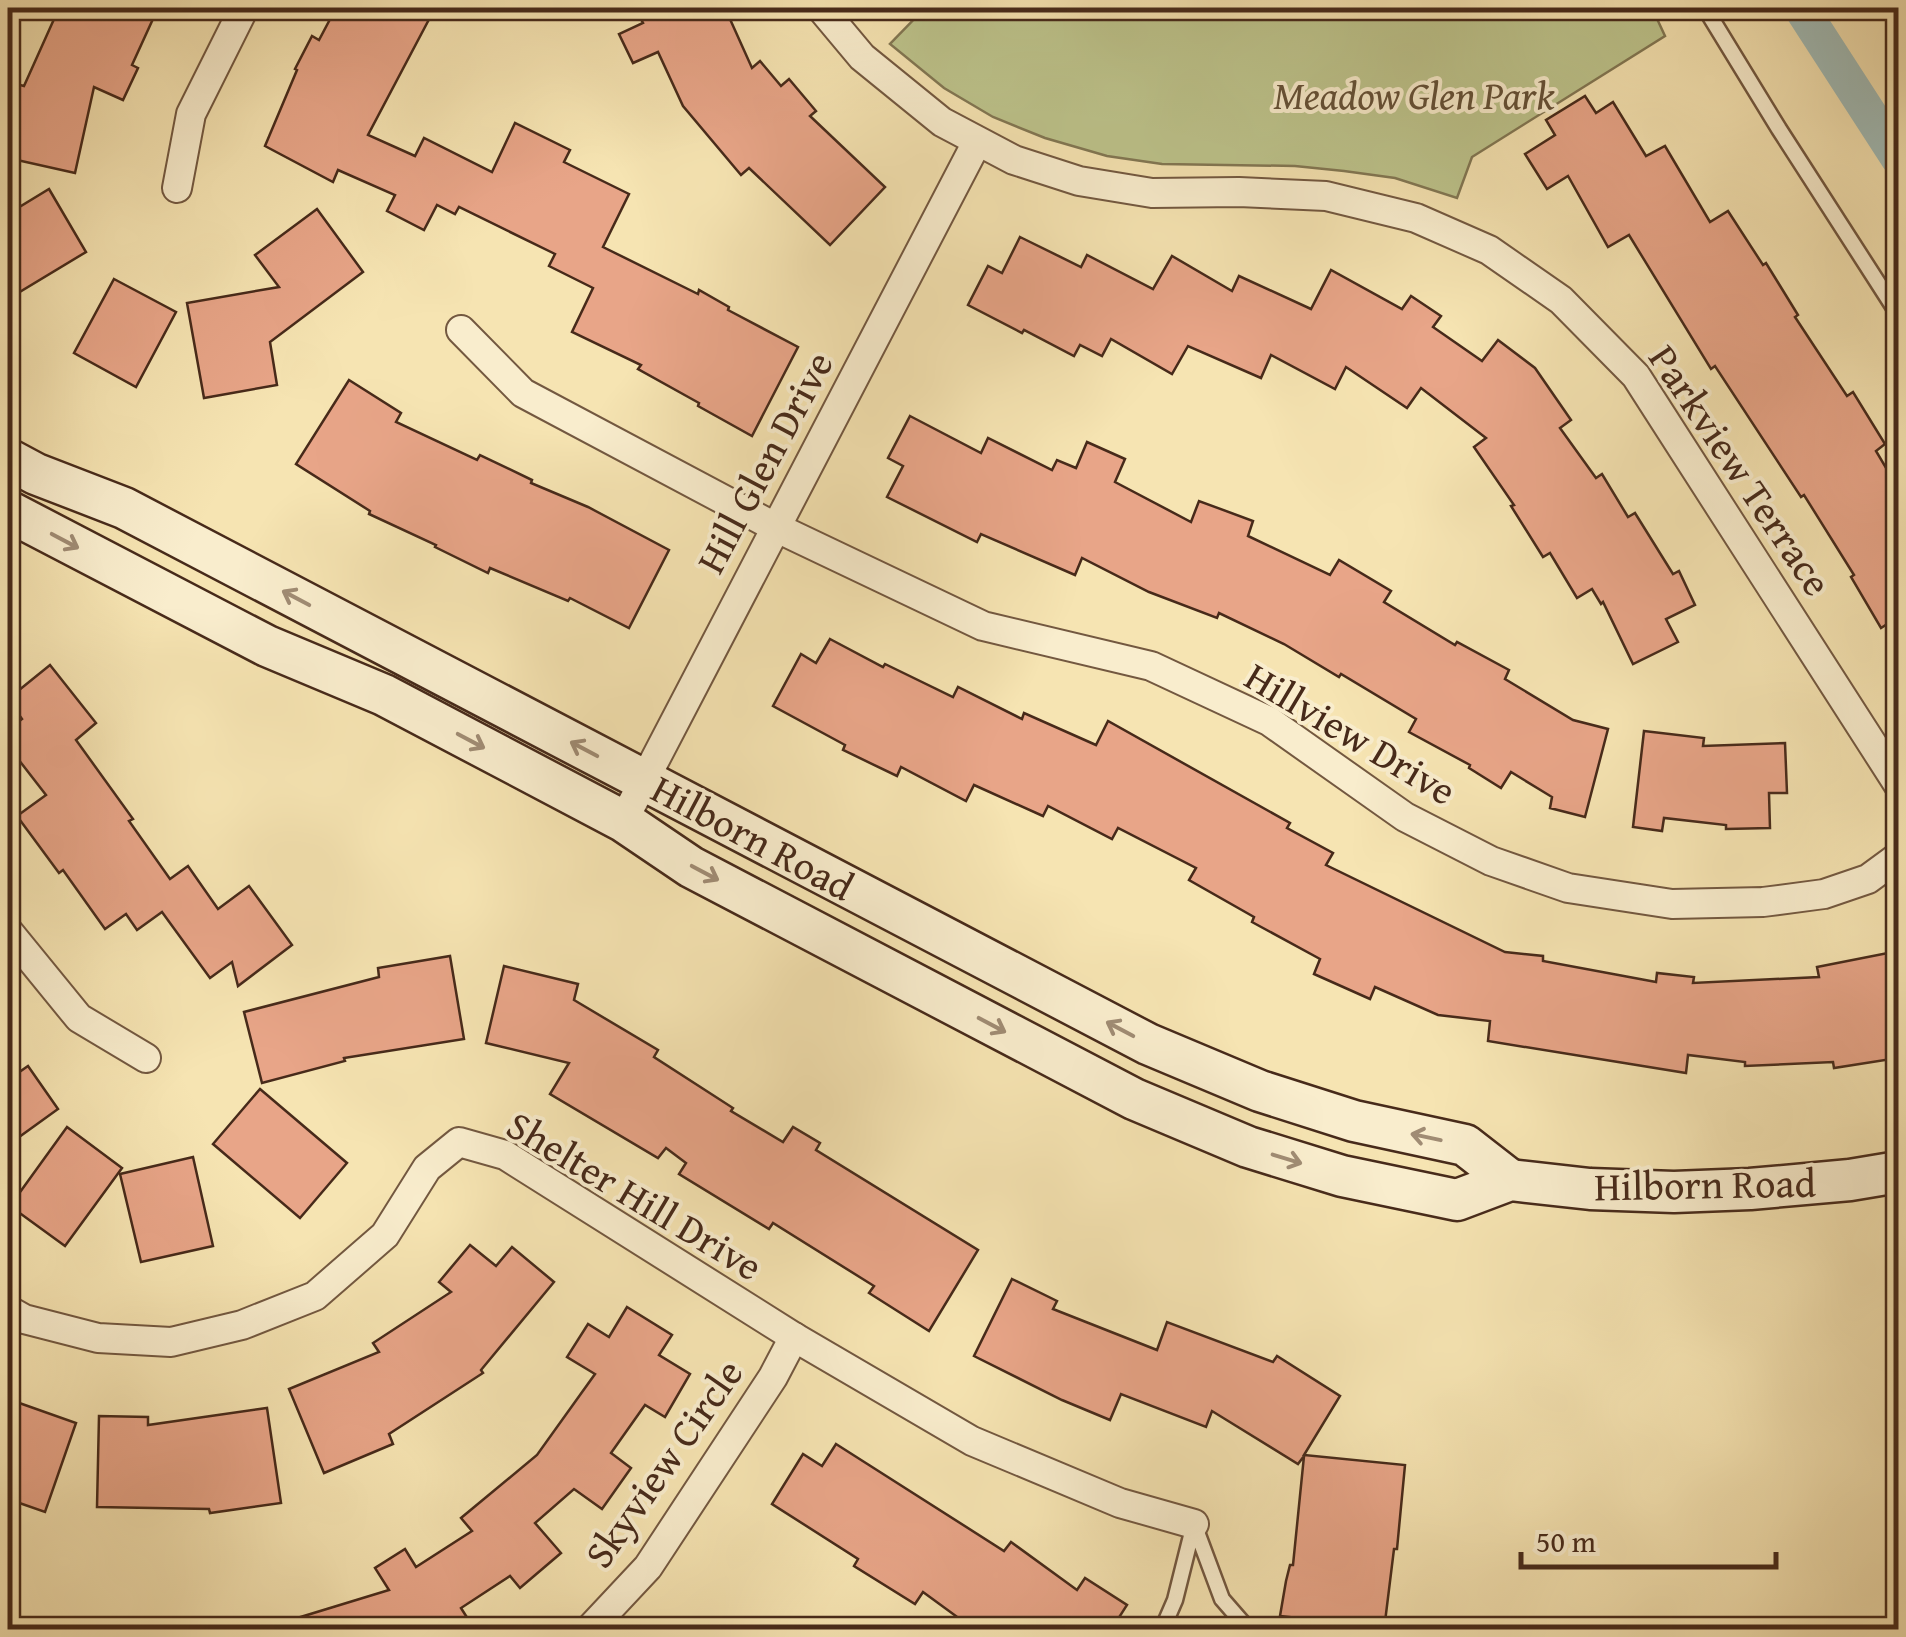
<svg xmlns="http://www.w3.org/2000/svg" width="1906" height="1637" font-family="'Gentium Book Plus',serif">
<rect width="100%" height="100%" fill="#f6e4b2"/>
<filter id="stains"><feTurbulence type="fractalNoise" baseFrequency=".002" numOctaves="4"/><feColorMatrix values="0 0 0 0 .2 0 0 0 0 .09 0 0 0 0 .02 0 0 0 .5 -.17"/></filter>
<radialGradient id="worn" r=".72"><stop offset=".6" stop-color="#630" stop-opacity="0"/><stop offset="1" stop-color="#630" stop-opacity=".3"/></radialGradient>
<polygon fill="#bdc48c" stroke="#827753" stroke-width="2.5" points="925,8 1652,8 1665,36 1472,157 1457,198 1395,178 1344,171 1295,166 1162,164 1107,156 1045,138 993,117 944,88 890,44"/>
<g fill="none" stroke-linecap="round" stroke-linejoin="round">
<polyline stroke="#a1bcb7" stroke-width="35" points="1801,8 1898,158"/>
</g>
<g fill="#e8a588" stroke="#472a1a" stroke-width="2.5">
<polygon points="59,8 158,8 132,65 138,68 123,100 94,87 75,173 8,158 8,104 12,83 24,86"/>
<polygon points="336,8 435,8 368,135 415,156 424,138 492,172 515,123 570,150 564,162 629,194 603,247 698,294 699,290 729,307 728,310 798,347 752,436 698,406 699,403 638,369 641,365 572,332 593,288 549,266 555,254 459,207 455,214 437,205 424,230 387,211 395,195 338,170 333,182 265,146 297,70 295,69 312,36 319,40"/>
<polygon points="635,8 725,8 752,68 760,61 781,86 789,79 816,111 810,116 885,187 830,245 749,168 741,175 683,106 658,52 633,63 619,34 643,23"/>
<polygon points="1585,96 1596,113 1613,102 1646,156 1665,146 1710,222 1728,211 1763,265 1766,263 1798,315 1795,317 1847,396 1853,392 1885,444 1876,451 1898,488 1898,617 1881,628 1851,577 1854,575 1804,495 1801,497 1715,366 1711,369 1629,235 1608,247 1568,176 1547,189 1525,154 1555,135 1546,120"/>
<polygon points="49,189 86,252 8,299 8,214"/>
<polygon points="317,209 363,272 270,342 277,385 204,398 187,303 279,287 255,255"/>
<polygon points="1020,237 1081,267 1087,255 1153,289 1172,256 1232,291 1239,276 1311,309 1331,270 1402,309 1411,296 1441,316 1433,327 1482,361 1498,340 1535,368 1571,420 1560,428 1596,478 1602,474 1628,517 1635,513 1673,574 1679,571 1695,605 1666,619 1678,642 1633,664 1603,602 1601,604 1592,589 1577,598 1550,553 1543,557 1511,506 1514,505 1474,447 1486,438 1421,388 1407,408 1346,367 1335,389 1271,355 1261,378 1188,346 1172,374 1111,339 1102,356 1080,345 1074,356 1024,330 1022,333 968,305 988,266 1002,273"/>
<polygon points="114,279 176,312 136,387 74,353"/>
<polygon points="349,380 401,413 396,422 477,460 480,455 532,480 531,483 588,507 669,550 629,628 570,598 568,601 490,568 488,573 435,547 436,545 369,514 370,511 296,464"/>
<polygon points="910,416 981,453 988,438 1052,470 1057,460 1076,468 1087,442 1125,459 1115,482 1191,522 1199,501 1253,521 1248,536 1330,575 1339,560 1391,591 1384,602 1455,645 1457,642 1509,670 1505,679 1573,720 1608,729 1585,817 1550,808 1552,797 1511,772 1501,788 1469,768 1470,765 1409,732 1416,719 1341,674 1339,677 1284,644 1219,613 1217,618 1149,592 1082,558 1075,575 981,534 977,542 887,497 903,466 888,458"/>
<polygon points="830,639 883,667 885,664 953,697 958,687 1022,719 1024,713 1096,745 1108,721 1290,823 1287,828 1333,853 1326,865 1505,952 1543,956 1543,961 1656,982 1657,973 1694,977 1693,983 1819,977 1817,967 1898,951 1898,1058 1834,1068 1833,1062 1745,1066 1745,1062 1688,1055 1686,1073 1488,1041 1490,1021 1438,1015 1375,987 1370,999 1314,974 1320,959 1252,922 1254,917 1189,880 1196,868 1118,828 1112,839 1048,806 1043,816 974,785 966,801 901,767 897,776 843,750 845,745 773,706 801,654 816,663"/>
<polygon points="50,665 96,723 76,740 133,819 129,821 170,879 188,866 218,909 249,886 292,945 238,986 232,962 210,978 162,912 137,930 126,914 105,929 63,870 59,873 17,816 46,795 8,746 8,730 22,719 8,699"/>
<polygon points="1644,731 1704,738 1703,746 1785,743 1787,793 1769,793 1770,828 1726,829 1726,825 1664,818 1662,831 1633,827"/>
<polygon points="450,956 464,1039 344,1058 345,1061 262,1083 244,1012 379,977 378,968"/>
<polygon points="504,966 578,984 574,1000 658,1050 654,1057 733,1108 731,1111 783,1142 793,1127 820,1143 816,1150 978,1250 929,1331 869,1293 874,1286 773,1223 769,1229 679,1174 686,1163 666,1148 658,1158 550,1094 569,1063 486,1043"/>
<polygon points="28,1066 58,1109 8,1145 8,1080"/>
<polygon points="260,1089 347,1163 300,1218 213,1144"/>
<polygon points="67,1127 122,1168 65,1246 10,1206"/>
<polygon points="193,1157 213,1246 141,1262 120,1174"/>
<polygon points="470,1245 496,1266 512,1247 554,1282 481,1370 483,1373 389,1434 393,1444 324,1473 289,1389 379,1352 373,1343 451,1292 439,1282"/>
<polygon points="1012,1279 1057,1301 1053,1309 1157,1350 1167,1322 1273,1362 1277,1356 1340,1396 1304,1455 1405,1465 1397,1549 1394,1549 1384,1630 1329,1623 1328,1629 1289,1624 1290,1617 1280,1616 1286,1581 1290,1565 1293,1565 1304,1456 1298,1464 1212,1411 1206,1427 1121,1394 1110,1420 1062,1400 974,1356"/>
<polygon points="627,1307 672,1335 659,1355 690,1374 665,1417 645,1405 611,1453 631,1468 602,1509 574,1489 535,1523 561,1553 520,1588 510,1576 461,1608 475,1630 282,1630 281,1623 389,1590 375,1568 405,1549 416,1567 472,1531 461,1518 537,1455 595,1374 567,1357 588,1324 609,1337"/>
<polygon points="8,1399 76,1423 45,1512 8,1499"/>
<polygon points="267,1408 281,1503 210,1513 209,1509 97,1507 99,1416 148,1417 148,1425"/>
<polygon points="836,1444 1004,1551 1011,1542 1077,1590 1085,1578 1127,1605 1111,1630 975,1630 923,1592 915,1604 854,1566 858,1559 772,1504 803,1454 822,1466"/>
</g>
<g fill="none" stroke-linecap="round" stroke-linejoin="round">
<g stroke="#735840" stroke-width="19">
<g id="lane">
<polyline points="1705,8 1779,129 1898,314"/>
<polyline points="1162,1630 1175,1600 1194,1524 1222,1599 1249,1630"/>
</g>
</g>
<g stroke="#735840" stroke-width="32">
<g id="street">
<polyline points="821,8 862,57 942,122 1014,160 1079,181 1152,193 1239,192 1326,196 1416,218 1489,250 1561,300 1636,376 1898,784"/>
<polyline points="177,188 191,114 244,8"/>
<polyline points="461,330 523,393 775,527 983,626 1151,666 1269,721 1405,817 1491,861 1568,888 1672,904 1763,902 1824,894 1868,879 1898,857"/>
<polyline points="623,821 977,142"/>
<polyline points="8,931 79,1018 146,1058"/>
<polyline points="8,1310 24,1319 98,1338 171,1342 242,1325 315,1296 385,1235 427,1168 459,1142 505,1155 794,1337 972,1441 1120,1503 1194,1524"/>
<polyline points="589,1630 648,1567 773,1377 794,1337"/>
</g>
</g>
<g stroke="#472a1a" stroke-width="45">
<g id="secondary">
<polyline points="8,459 36,474 124,508 1148,1044 1260,1091 1354,1121 1465,1145 1510,1180"/>
<polyline points="8,511 267,646 384,695 623,821 691,867 1134,1099 1248,1147 1342,1176 1457,1200 1510,1180 1590,1189 1674,1192 1750,1189 1850,1180 1898,1172"/>
</g>
</g>
<use href="#lane" stroke="#f9edcd" stroke-width="14"/>
<use href="#street" stroke="#f9edcd" stroke-width="28"/>
<use href="#secondary" stroke="#f9edcd" stroke-width="40"/>
</g>
<defs><path id="oneway-shaft" d="M-6 0H5M1.5-3L5.5 0L1.5 3" fill="none" stroke-width="1.6" stroke-linecap="round" stroke-linejoin="round" transform="scale(2.5)"/></defs>
<g stroke="#a08c74">
<use href="#oneway-shaft" transform="translate(65 541) rotate(28)"/>
<use href="#oneway-shaft" transform="translate(296 598) rotate(-152)"/>
<use href="#oneway-shaft" transform="translate(471 741) rotate(28)"/>
<use href="#oneway-shaft" transform="translate(584 749) rotate(-152)"/>
<use href="#oneway-shaft" transform="translate(705 873) rotate(28)"/>
<use href="#oneway-shaft" transform="translate(992 1025) rotate(28)"/>
<use href="#oneway-shaft" transform="translate(1120 1029) rotate(-152)"/>
<use href="#oneway-shaft" transform="translate(1426 1137) rotate(-168)"/>
<use href="#oneway-shaft" transform="translate(1287 1159) rotate(17)"/>
</g>
<g text-anchor="middle" dominant-baseline="central" stroke-width="8" stroke-linejoin="round" paint-order="stroke">
<g font-size="40" font-style="italic" fill="#645036" stroke="#f9edcd">
<text x="1414" y="94">Meadow Glen Park</text>
</g>
<g font-size="40" fill="#472a1a" stroke="#f9edcd">
<text transform="translate(764 462) rotate(-62)">Hill Glen Drive</text>
<text transform="translate(1741 470) rotate(56)">Parkview Terrace</text>
<text transform="translate(1351 733) rotate(31)">Hillview Drive</text>
<text transform="translate(753 837) rotate(28)">Hilborn Road</text>
<text transform="translate(1705 1184) rotate(-1)">Hilborn Road</text>
<text transform="translate(635 1195) rotate(31)">Shelter Hill Drive</text>
<text transform="translate(663 1463) rotate(-55)">Skyview Circle</text>
</g>
</g>
<rect width="1906" height="1637" fill="none" stroke="#f6e4b2" stroke-width="40"/>
<rect x="10" y="10" width="1886" height="1617" fill="none" stroke="#472a1a" stroke-width="5"/>
<rect x="20" y="20" width="1866" height="1597" fill="none" stroke="#472a1a" stroke-width="2.5"/>
<path d="M1521 1552v15h255v-15" fill="none" stroke="#472a1a" stroke-width="5"/>
<text x="1536" y="1552" font-size="30" fill="#472a1a" stroke="#f9edcd" stroke-width="8" paint-order="stroke">50 m</text>
<rect width="100%" height="100%" filter="url(#stains)"/>
<rect width="100%" height="100%" fill="url(#worn)"/>
</svg>
